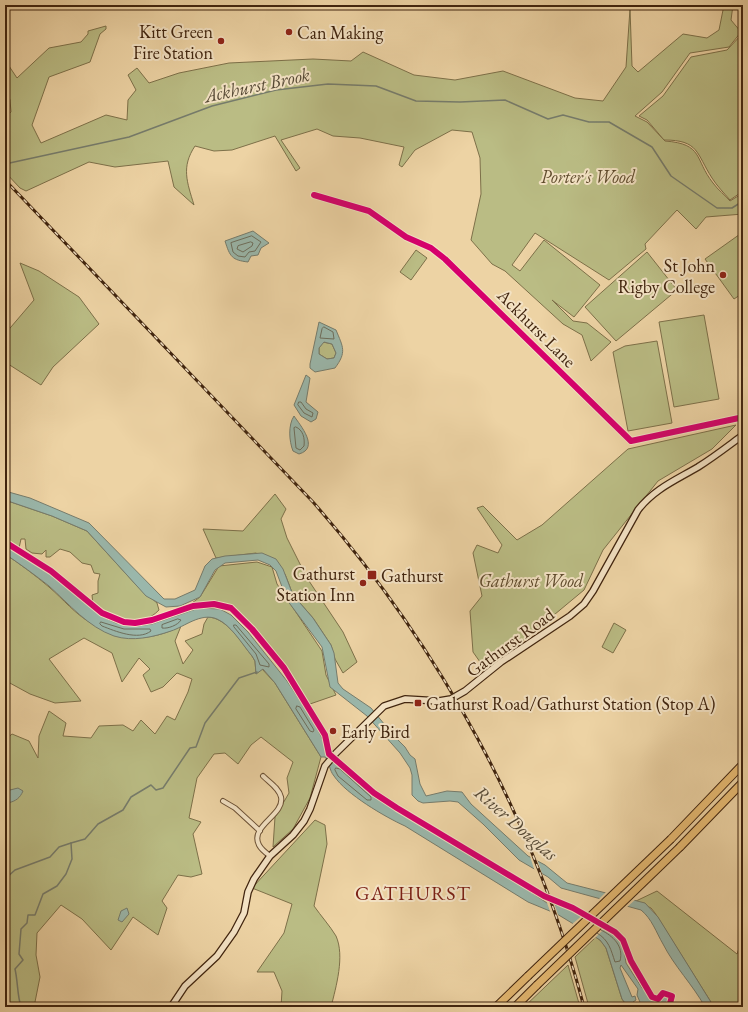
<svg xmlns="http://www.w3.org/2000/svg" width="748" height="1012" font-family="'EB Garamond',serif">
<rect width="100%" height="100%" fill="#edd3a4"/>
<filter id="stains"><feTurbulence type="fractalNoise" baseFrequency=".005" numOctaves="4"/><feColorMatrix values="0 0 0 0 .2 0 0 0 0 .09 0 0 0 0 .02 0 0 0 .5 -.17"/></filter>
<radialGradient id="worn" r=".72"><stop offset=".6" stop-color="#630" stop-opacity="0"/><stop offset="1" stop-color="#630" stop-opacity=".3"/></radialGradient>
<g fill="#babc84" stroke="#7d7049">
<path d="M724 5H733L731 20 741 32 729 47 690 53 662 92 635 116 647 122 665 141C704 144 694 159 713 183 718 190 725 195 730 201L743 193V214L706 217 696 229 677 210 645 244 646 249 609 280 535 233 512 265 520 271 544 240 600 285 574 317 552 300 573 321 587 323 611 342 591 361 582 335 563 324 505 271 492 264 471 240 481 194 480 158 472 132 452 130 415 150 402 167 399 165 404 147 360 138 333 136 317 129 281 140 300 168 296 171 275 136 232 150 214 151 195 146C181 167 187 182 194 205L174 187 168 161 115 167 89 162 26 191 20 188 5 172V117L11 112 10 100 5 86V60L17 78 49 48 81 42 88 34V31L106 26V29L100 34 90 62 49 77 32 125 41 143 106 115 127 120 128 100 136 90 128 75 137 68 149 83 179 73 229 63 313 59 351 61 363 52 414 75 455 80 503 71 575 98 603 101 626 67 630 9 632 66 638 72 683 34 707 38 719 30Z"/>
<path d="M743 33V191L730 200C724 193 717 186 712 178 696 153 699 140 664 140L647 120 639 116 663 96 691 57 727 50Z"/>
<polygon points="743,232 743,293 734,299 705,259"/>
<polygon points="416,250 427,258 411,280 400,272"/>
<polygon points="647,252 677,290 616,341 585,307"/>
<polygon points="20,263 39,271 79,297 99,324 53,367 41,385 5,362 5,334 34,300"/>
<polygon points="704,315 719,399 674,407 659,322"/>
<polygon points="657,341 672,423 628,431 613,352 625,346"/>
<polygon points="323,342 332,344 336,353 334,358 327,359 319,354 319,348"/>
<polygon points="736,425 712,449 658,481 603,550 584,590 513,649 485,669 473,652 470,611 482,596 473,553 477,545 498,553 502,545 477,508 483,506 517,540 542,525 628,449"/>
<polygon points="275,494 286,509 281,519 287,538 307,578 343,632 357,662 343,673 335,659 331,645 313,618 293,595 285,574 256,553 216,558 203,529 243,531"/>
<path d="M5 500 52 516 87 531 138 587 157 603 159 610C140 630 112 620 93 605L92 595 98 593V581L100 574 94 573 91 565 82 563 70 552 60 549 50 557H46V550L42 554 32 553 26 549 25 539H21L19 548 5 541Z"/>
<path d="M5 554C20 564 35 575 49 587 63 599 75 614 91 623 120 642 150 642 181 626L175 641 183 664 193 650 185 641 202 634 204 624 208 617C227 618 241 642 252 656L255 661 256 674 262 669 275 683 321 757 310 798 293 829 273 847 275 817 289 793 287 778 293 762 261 737 251 745 238 764 225 753 214 754 197 778 189 818 201 822 193 834 202 874 191 877 178 875 162 901 167 908 158 935 133 917 111 950 82 919 61 905 37 933 36 955 40 977 34 1007H5V740L12 734 29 741 38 758 39 736 49 711 66 723 63 736 91 738 99 726 123 725 133 731 141 720 155 734 167 716 175 720 188 692 192 679 177 673 163 687 151 692 143 675 150 669 139 658 122 682 112 653 84 638 49 659 81 701 55 703 30 694 8 682 5 684Z"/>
<polygon points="257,562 272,567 277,584 322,651 326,675 336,695 310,704 237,610 217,601 192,603 200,597 219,566"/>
<polygon points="614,623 626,630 613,653 602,647"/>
<path d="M315 820 325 825 327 844 314 906C321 916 330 926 336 936 345 956 336 987 331 1007H281L282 991 274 972H257L284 933 292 904 252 888Z"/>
<polygon points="657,891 737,954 743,937 743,1007 714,1007 655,913 651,908 636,901"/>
<polygon points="596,937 602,942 606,948 622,999 628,1007 589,1007 575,957"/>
<polygon points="568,965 580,1007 524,1007"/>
</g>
<g fill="#9ab7ab" stroke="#767c6c" fill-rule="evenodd">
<path d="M253 231 269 243 261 248 258 255 251 256 248 262C232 260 230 257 225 241Z"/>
<path d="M319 322 336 330C343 347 347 352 335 368L315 372 310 368V364ZM324 342 332 344 336 353 334 358 327 359 319 354V348Z"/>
<polygon points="306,375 310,378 306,402 318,412 316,419 311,422 301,416 294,405"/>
<path d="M294 416C300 425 320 448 299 454L293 451C289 441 288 425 294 416Z"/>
<path d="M5 491 30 498 89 523 164 599H175L195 590 205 566 212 559 225 556 262 553 276 559 283 569 293 595 313 618 331 645 334 653 338 683 343 689 371 708 394 736 405 747 410 755 415 759 420 784 426 796 447 791 462 792 471 804 528 856 545 865 567 883 645 903 658 917 714 1007H705C693 985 674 966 663 944 656 932 652 919 641 910L561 888 548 877 519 860 483 824 458 802 450 801 423 803 418 801 412 795V775L410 768 400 753 367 716 330 687 322 647 287 600 276 571 270 565 258 560 225 563 215 570 200 597 180 606 166 607 146 596 87 531 52 516 5 500Z"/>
<path d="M5 544 38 564 101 616 116 623 138 626 152 624 199 608 220 609 231 615 248 632 287 681 313 720 324 742 328 753 334 761 342 766 380 799 519 884 547 903 565 907 616 935 623 943 626 963 642 988 645 989C647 993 651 1001 658 1001L663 996 669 997 668 1007H642L637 995 638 989 621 965 620 968 632 997 635 996 636 1000 633 1002V1007H628L622 999 606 948 600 940 557 914 528 902 405 826C385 817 346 794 334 776 329 770 330 763 325 757H321L275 683 263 669 256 674 255 661 252 656C242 644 231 625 217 619 201 612 184 627 171 631 153 637 133 642 114 636 88 627 69 604 49 586 35 575 20 564 5 554Z"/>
<path d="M18 788 23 791C20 798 16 801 8 803L6 795 10 790Z"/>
<polygon points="127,908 129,914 122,922 118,920 121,911"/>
</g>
<g fill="#edd3a4">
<polygon points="529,853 537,859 543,876 535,872"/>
<polygon points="608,890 636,899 626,908 598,900"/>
<polygon points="546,900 554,903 559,918 551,914"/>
<polygon points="584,914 607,926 594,939 571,925"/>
</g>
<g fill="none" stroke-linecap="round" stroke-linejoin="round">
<g stroke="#6d6e5c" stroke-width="1">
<polygon points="252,236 261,242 255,251 249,252 245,257 238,256 233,252 231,243"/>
<polygon points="251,242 253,243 252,246 243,252 237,249 238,246"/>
<polygon points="324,327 333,332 334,339 320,338 322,329"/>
<polygon points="299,402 301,402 306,409 313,413 312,417 304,413 298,405"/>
<path d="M296 427C303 430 305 438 304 446L300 450 296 448 294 428Z"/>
<path d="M178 619 181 620C178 625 168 629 162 628V625Z"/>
<path d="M101 622 124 629H150L151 631C138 641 115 631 102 626L100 624Z"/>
<polygon points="234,625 236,625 269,664 269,667 260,665 256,654 234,627"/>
<polygon points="297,706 300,707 314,730 313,732 310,731 296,709"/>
<polygon points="336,768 340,769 371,797 371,800 367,800 338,776 335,770"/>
<path d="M597 933C609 940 611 950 615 962L620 961C624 946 613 936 601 930"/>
</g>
<g stroke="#767c6c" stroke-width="1.5">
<polyline points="5,164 129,137 212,106 276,90 328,84 376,86 416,101 460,102 505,100 548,119 563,115 589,122 609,122 652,147 671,176 717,208 732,208 743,201"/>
<polyline points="5,879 15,870 50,857 59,847 71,843"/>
<path d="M21 1007C17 994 18 982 15 969L23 960 19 954 21 929 27 923 28 915H35L43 894 57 886 66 874 72 859 71 843 85 839 98 824 123 810 131 797 151 785 156 790 163 788 190 748 196 747 205 723 239 678 257 672"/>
</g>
<g stroke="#6b5034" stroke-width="6">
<g id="minor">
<polyline points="314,195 369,211 406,237 431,248 445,259 631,441 739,418 743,420"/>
<path d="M263 776C269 782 279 788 281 797 285 815 249 826 259 845 261 849 266 853 270 856"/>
<polyline points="223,801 235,808 260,831"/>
</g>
</g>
<g stroke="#40240e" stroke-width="8">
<path id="secondary" d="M171 1007 185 986 217 956 234 932 244 913 248 892 254 879 270 856 293 835 304 821 310 809 325 766 336 753 384 706 405 699 439 701 451 699 465 691 501 662 570 616 584 604 593 591 638 510C654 489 676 480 698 467 714 457 728 446 743 435"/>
</g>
<g stroke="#40240e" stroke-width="9">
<g id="motorway">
<polyline points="671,839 743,764"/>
<polyline points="680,847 743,782"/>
<polyline points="496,1007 528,976"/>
<polyline points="515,1007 537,985"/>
</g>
</g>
<use href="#minor" stroke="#f3e2c4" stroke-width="4"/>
<use href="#secondary" stroke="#f3e2c4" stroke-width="5.5"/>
<use href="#motorway" stroke="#e6ba72" stroke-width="7"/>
<g stroke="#40240e" stroke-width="3">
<path id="rail" d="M5 180 313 502C441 648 534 819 584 1007"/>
</g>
<use href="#rail" stroke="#f3e2c4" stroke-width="1.5" stroke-dasharray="4.5" stroke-linecap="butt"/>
<g stroke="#40240e" stroke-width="9" stroke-linecap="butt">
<g id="motorway-bridge">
<polyline points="528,976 671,839"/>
<polyline points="537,985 680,847"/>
</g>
</g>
<use href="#motorway-bridge" stroke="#e6ba72" stroke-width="7"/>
<g stroke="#f3e2c4" stroke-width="8">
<g id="cycleway">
<polyline points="314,195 369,211 406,237 431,248 445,259 631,441 739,418 743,420"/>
<polyline points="5,542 51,571 102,613 124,622 135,623 152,620 193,606 214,604 231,608 252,629 284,668 325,735 329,754 374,793 397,808 544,896 573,908 615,932 623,940 631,961 652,997 658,999 663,993 672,996 669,1007"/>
</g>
</g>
<use href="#cycleway" stroke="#d6006c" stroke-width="6"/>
</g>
<g fill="#8f2418" stroke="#f3e2c4" stroke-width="1.5">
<circle cx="289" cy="32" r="4"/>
<circle cx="221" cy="41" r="4"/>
<circle cx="723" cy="275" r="4"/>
<rect x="367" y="570" width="10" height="10" rx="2"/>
<circle cx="363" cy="583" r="4"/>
<rect x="414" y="699" width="8" height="8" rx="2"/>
<circle cx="333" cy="731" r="4"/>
</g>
<g text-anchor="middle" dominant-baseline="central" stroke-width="4" stroke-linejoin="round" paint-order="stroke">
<g font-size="18" fill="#40240e" stroke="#f3e2c4" text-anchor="start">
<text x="213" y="31" text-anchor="end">Kitt Green<tspan x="213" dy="21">Fire Station</tspan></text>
<text x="297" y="32">Can Making</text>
<text x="715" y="265" text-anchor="end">St John<tspan x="715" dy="21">Rigby College</tspan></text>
<text x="355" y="573" text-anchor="end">Gathurst<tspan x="355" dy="21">Station Inn</tspan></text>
<text x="381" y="575">Gathurst</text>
<text x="426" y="703">Gathurst Road/Gathurst Station (Stop A)</text>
<text x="341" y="731">Early Bird</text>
</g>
<g font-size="18" font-style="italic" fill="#5e4a2c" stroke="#f3e2c4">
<text x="588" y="176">Porter's Wood</text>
<text x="531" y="580">Gathurst Wood</text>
</g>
<g font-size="18" fill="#40240e" stroke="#f3e2c4">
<text transform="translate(537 328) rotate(45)">Ackhurst Lane</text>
<text transform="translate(510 642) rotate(-36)">Gathurst Road</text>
</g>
<g font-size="19" font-style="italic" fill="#564935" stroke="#f3e2c4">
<text transform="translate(257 85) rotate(-12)">Ackhurst Brook</text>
<text transform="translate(516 823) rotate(41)">River Douglas</text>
</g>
<g font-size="20" letter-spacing="1" fill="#7a1f14" stroke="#f3e2c4">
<text x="413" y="893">GATHURST</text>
</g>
</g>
<rect width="748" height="1012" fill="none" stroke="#edd3a4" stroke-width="20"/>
<rect x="6" y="6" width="736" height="1000" fill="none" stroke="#40240e" stroke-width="2"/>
<rect x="10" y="10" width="728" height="992" fill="none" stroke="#40240e"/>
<rect width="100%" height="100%" filter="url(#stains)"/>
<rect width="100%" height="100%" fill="url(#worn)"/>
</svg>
